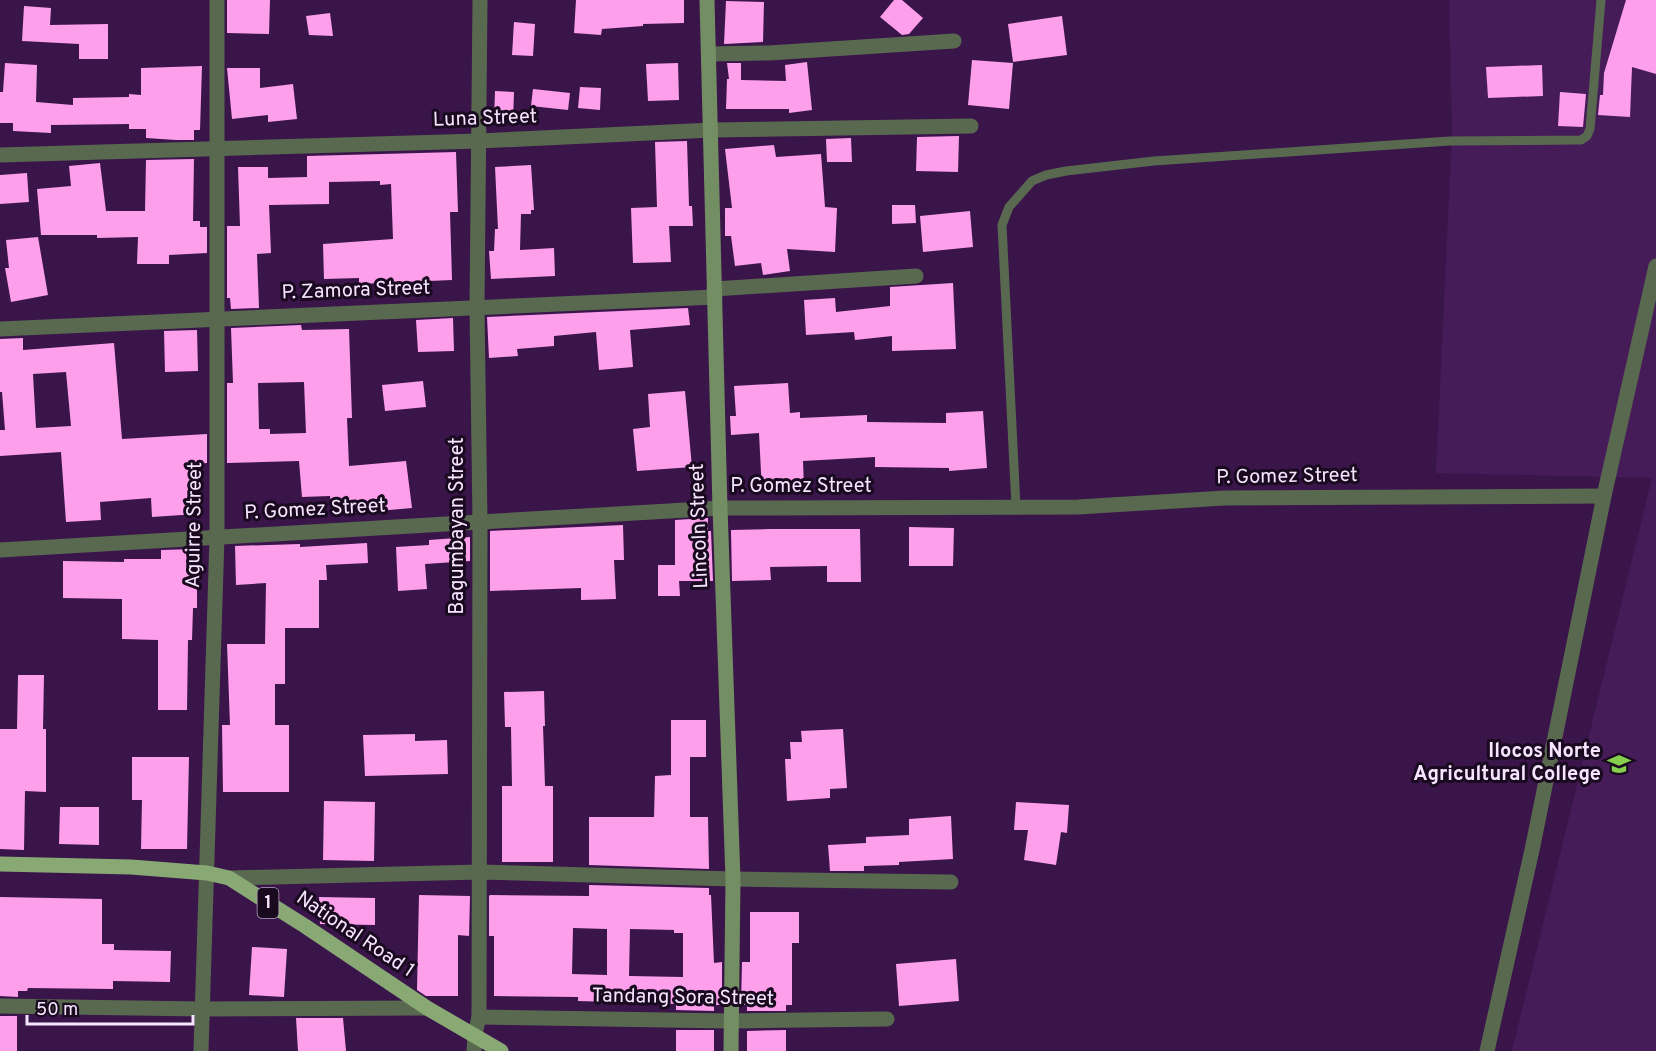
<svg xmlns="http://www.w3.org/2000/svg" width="1656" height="1051" font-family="Overpass,sans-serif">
<rect width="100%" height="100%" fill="#3a154a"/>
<polygon fill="#461c58" points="1449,0 1656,0 1656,1051 1512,1051 1652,478 1436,473 1452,134"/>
<g fill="#fe9fec" fill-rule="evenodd">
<polygon points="227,0 270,0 269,34 227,33"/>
<polygon points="576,0 684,0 684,23 643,24 643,26 602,29 601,35 574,33"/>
<polygon points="894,0 902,0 923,18 909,34 902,35 880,17"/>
<polygon points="1626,0 1656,0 1656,74 1632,67 1630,117 1598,115 1600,95 1603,95 1604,73"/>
<polygon points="726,1 764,2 763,42 724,44"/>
<polygon points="24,6 51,8 50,25 108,24 108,59 79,59 79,44 22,41"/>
<polygon points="330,13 333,36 309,35 306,16"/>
<polygon points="1062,16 1067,55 1013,62 1008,24"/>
<polygon points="514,22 535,24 533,56 512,55"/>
<polygon points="972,60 1013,63 1009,109 968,105"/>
<polygon points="807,62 812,110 789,113 789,109 726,109 727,79 729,79 727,63 741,63 741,80 786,81 785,65"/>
<polygon points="5,63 37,65 36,102 73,105 73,98 129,97 129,94 141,95 141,68 202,66 200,130 194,130 194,140 176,140 146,138 146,129 129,129 129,124 51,125 51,133 13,131 13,123 0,123 0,92 3,92"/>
<polygon points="678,63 679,100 648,101 646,64"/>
<polygon points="1542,65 1543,96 1488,98 1486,67"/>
<polygon points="227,68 260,68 260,88 293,84 297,119 268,122 268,115 232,119"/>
<polygon points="580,87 601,88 600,110 578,108"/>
<polygon points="533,89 570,93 568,110 531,106"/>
<polygon points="495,91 514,92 513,121 494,120"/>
<polygon points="1560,92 1586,94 1583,127 1558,126"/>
<polygon points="959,136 958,172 916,171 917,137"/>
<polygon points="851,138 852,162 827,162 826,139"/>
<polygon points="687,141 689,206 692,206 693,226 669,226 671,262 633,263 631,208 657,207 655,142"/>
<polygon points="774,145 776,157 821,154 825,207 837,208 835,252 787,249 790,271 763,275 761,263 735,266 731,236 725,236 725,208 732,208 725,149"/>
<polygon points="456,152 458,212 450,212 452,280 359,284 359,278 324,279 323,244 393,239 391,184 380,185 380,181 329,182 329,204 269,205 271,253 257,254 259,308 231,309 230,298 227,298 227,226 240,226 238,167 268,167 268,178 307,177 307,156"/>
<polygon points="194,159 193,221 200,221 200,227 207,227 207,253 169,255 169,264 137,264 138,237 97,238 97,235 41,235 37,189 71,186 69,166 100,163 106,211 145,211 146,160"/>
<polygon points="531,165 534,210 531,210 531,214 521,214 520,250 554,248 555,276 491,279 489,251 494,251 495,229 498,229 495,167"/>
<polygon points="27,173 29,202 0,204 0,175"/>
<polygon points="892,205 915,205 916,223 892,224"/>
<polygon points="970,211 973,247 923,252 920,216"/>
<polygon points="38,237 48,295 11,302 5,268 9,268 6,240"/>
<polygon points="953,283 956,349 892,351 892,336 855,340 854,332 806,335 804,300 835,298 836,312 890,306 890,287"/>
<polygon points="688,308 690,325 630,330 633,367 599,370 596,332 554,336 554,346 517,349 518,356 489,358 487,317"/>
<polygon points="453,318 454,351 418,352 416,320"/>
<path d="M301 325 302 330 349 329 352 418H347L349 466 406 461 412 508 333 515 330 496 302 497 299 461 227 463V383H233L231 328ZM304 382 306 433 270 434V429H259L258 383Z"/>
<polygon points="197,330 198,371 165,372 164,331"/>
<path d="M23 338V350L114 343 122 439 207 434V463L194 464 197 514 152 517 151 498 100 502 101 520 66 522 61 452 0 456V430H5L2 392H0V339ZM66 372 71 426 36 428 33 374Z"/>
<polygon points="423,381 426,407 385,411 382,385"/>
<polygon points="788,383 790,413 800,412 800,418 867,415 867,422 946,423 946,413 983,411 987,468 949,471 949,468 875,467 875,457 803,461 804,489 762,492 759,433 731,435 730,416 736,416 734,386"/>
<polygon points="685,391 692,467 637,471 633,429 650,427 648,394"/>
<polygon points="708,518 708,531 711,531 713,581 679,581 680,596 658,596 658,565 675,565 675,520"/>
<polygon points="623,525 624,560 614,560 616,599 581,600 581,588 490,591 490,531"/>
<polygon points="909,527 954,528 953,566 909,566"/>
<polygon points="770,529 860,529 861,582 827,582 827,566 770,567 771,580 732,581 731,530"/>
<polygon points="470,537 470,561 425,564 427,589 398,591 396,547 429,545 429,540"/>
<polygon points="367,543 368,563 326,565 327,580 319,580 319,628 285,628 285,684 275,684 275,725 289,725 289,792 223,792 222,725 230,725 227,644 265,644 266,583 236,585 235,546 300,544 300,547"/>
<polygon points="197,549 197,608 193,608 192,640 188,640 187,710 158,710 158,640 122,639 122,599 63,598 63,561 124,562 124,559 161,559 161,550"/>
<polygon points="18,675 44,675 43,729 46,729 46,792 25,791 24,850 0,849 0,729 17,729"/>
<polygon points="544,691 545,726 543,726 545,786 553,786 553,862 502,862 502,786 512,786 511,727 505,727 504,692"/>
<polygon points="671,720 706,720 706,757 690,757 690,817 708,817 709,869 589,865 589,817 654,817 655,776 671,775"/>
<polygon points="843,729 847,788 830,789 830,798 787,801 785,759 791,759 790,742 802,742 801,731"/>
<polygon points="415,734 415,741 447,740 448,774 365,776 363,735"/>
<polygon points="132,757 189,757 187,849 141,849 142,800 132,800"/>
<polygon points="324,801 375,802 374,861 323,860"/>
<polygon points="1016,802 1069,805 1067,833 1061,832 1056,865 1024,860 1028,830 1014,830"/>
<polygon points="60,807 99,807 99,845 59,844"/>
<polygon points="951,816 953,859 899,862 899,865 864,866 864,871 830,871 828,845 866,843 866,837 909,835 909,819"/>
<path d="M589 885 709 888V895H711L714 963 722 962V1005H714V1011L676 1010V1004L578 1001V997L494 996V936H489V896L490 895 589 896ZM573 928 607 929V975L572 974ZM630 929 674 930V933H683V977L629 976Z"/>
<polygon points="419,895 470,896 469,936 458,935 458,996 426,996 417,990"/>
<polygon points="0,897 102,899 102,944 114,944 114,950 171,951 170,982 113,981 113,989 28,988 27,991 18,991 18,997 0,996"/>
<polygon points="319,897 375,898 375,925 320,924"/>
<polygon points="750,912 799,912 799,943 792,943 792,1005 786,1005 786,1011 747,1011 747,1005 741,1005 742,962 750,962"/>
<polygon points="252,947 287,949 284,997 249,995"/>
<polygon points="956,959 959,1001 899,1006 896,964"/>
<rect x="0" y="1016" width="17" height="35"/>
<polygon points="296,1018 343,1018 346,1051 298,1051"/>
<rect x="676" y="1030" width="38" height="21"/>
<polygon points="786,1030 786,1051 747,1051 747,1031"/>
</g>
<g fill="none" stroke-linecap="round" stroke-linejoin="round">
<polyline stroke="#596950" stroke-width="9" points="1016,507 1002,225 1009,207 1032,181 1046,175 1066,171 1154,161 1450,141 1581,140 1587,136 1590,129 1601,0"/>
<g stroke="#596950" stroke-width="15">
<polyline points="709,54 769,53 954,41"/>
<polyline points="0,155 479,141 712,130 971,126"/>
<polyline points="714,289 916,276"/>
<polyline points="0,329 715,297"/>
<polyline points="0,550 720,508 1078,507 1225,498 1604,496"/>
<polyline points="229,878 480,872 733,879 951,882"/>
<polyline points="0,1006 202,1009 427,1008"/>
<polyline points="479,1017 730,1021 887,1019"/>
<polyline points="201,1051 217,537 217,0"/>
<polyline points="474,1051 475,1034 479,1017 480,522 477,307 480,0"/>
<polyline points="1487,1051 1532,850 1604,496 1656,266"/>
</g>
<polyline stroke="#748e64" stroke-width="15" points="707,0 720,508 733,879 731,1051"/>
<polyline stroke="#88a974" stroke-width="15" points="0,864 131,867 207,873 229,878 305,926 427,1008 501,1051"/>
</g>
<defs>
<g id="school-bare" transform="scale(1.8)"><path d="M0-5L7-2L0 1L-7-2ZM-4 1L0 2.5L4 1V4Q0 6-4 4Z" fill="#85cf4d" stroke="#190a20" stroke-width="2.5" paint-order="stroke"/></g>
</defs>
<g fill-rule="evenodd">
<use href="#school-bare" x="1619" y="764"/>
</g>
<g text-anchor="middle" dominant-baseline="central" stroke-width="6" stroke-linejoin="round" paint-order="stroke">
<rect fill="#190a20" stroke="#b4a3bc" stroke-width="1.5" x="257.5" y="888" width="21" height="30" rx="4.5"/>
<g font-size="18" font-weight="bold" fill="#f6e5ff">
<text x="268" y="903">1</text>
</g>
<g font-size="20" fill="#f6e5ff" stroke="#190a20">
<text transform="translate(485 119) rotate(-2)">Luna Street</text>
<text transform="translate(356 291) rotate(-2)">P. Zamora Street</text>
<text transform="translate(1287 477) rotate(-1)">P. Gomez Street</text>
<text x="801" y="487">P. Gomez Street</text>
<text transform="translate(315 510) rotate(-3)">P. Gomez Street</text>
<text transform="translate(195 525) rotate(-89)">Aguirre Street</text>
<text transform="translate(458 526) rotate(-90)">Bagumbayan Street</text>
<text transform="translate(700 526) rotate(-92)">Lincoln Street</text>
<text transform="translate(355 935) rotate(34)">National Road 1</text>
<text transform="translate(683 998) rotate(1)">Tandang Sora Street</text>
</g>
<g font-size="20" font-weight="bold" fill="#f6e5ff" stroke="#190a20" text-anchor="end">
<text x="1601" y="752">Ilocos Norte<tspan x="1601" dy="23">Agricultural College</tspan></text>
</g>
</g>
<path d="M27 1015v9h166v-9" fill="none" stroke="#f6e5ff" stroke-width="3"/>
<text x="36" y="1015" font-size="18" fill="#f6e5ff" stroke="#190a20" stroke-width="4.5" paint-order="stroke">50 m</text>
</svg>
